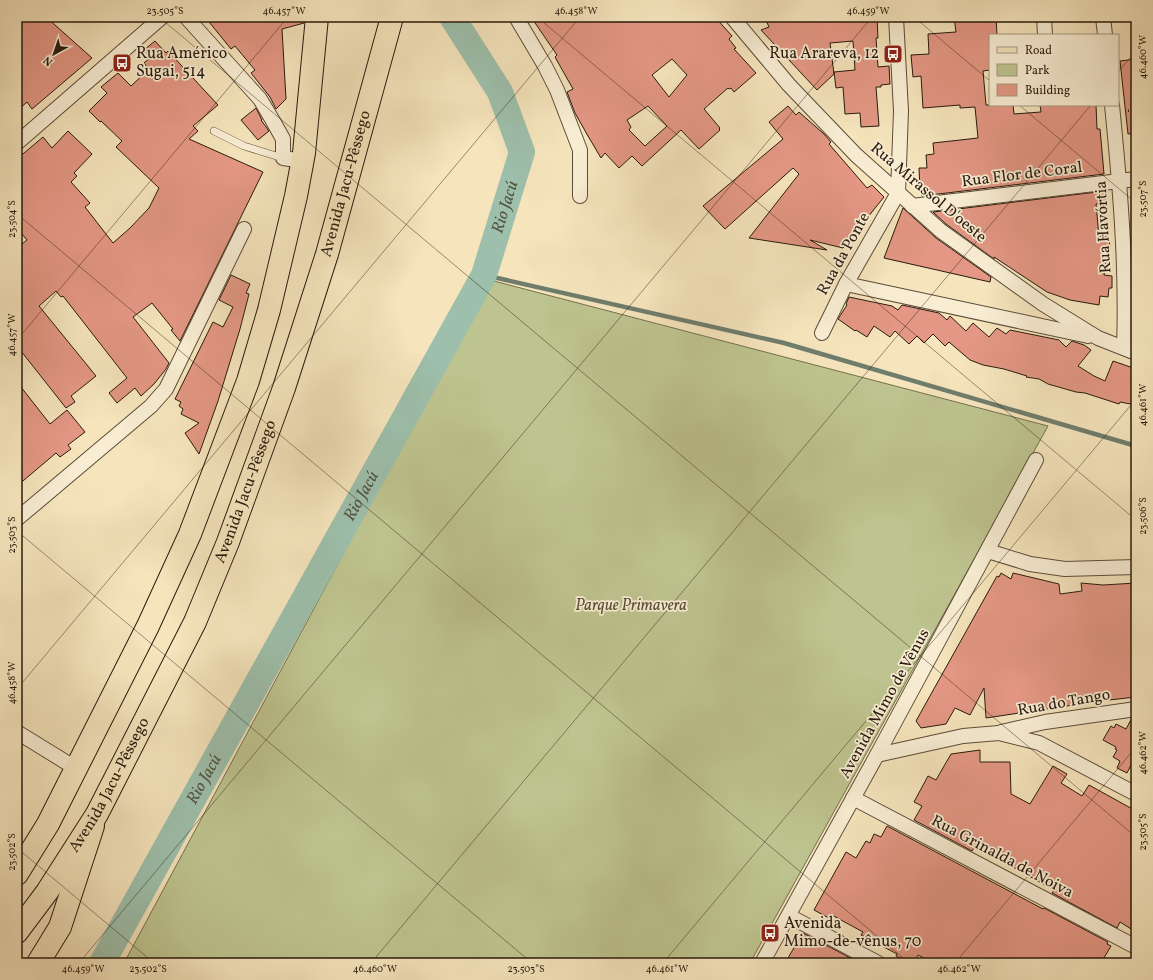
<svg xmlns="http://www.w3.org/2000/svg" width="1153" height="980" font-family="Vollkorn,serif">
<rect width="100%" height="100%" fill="#f5e4bc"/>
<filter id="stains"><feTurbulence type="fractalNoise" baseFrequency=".005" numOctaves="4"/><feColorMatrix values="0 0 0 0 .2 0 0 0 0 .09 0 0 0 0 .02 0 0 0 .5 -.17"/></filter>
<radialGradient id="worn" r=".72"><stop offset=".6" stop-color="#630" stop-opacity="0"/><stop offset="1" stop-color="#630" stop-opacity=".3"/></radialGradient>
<polygon fill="#bec48f" stroke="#746f4e" points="490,280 1048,426 750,963 124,963"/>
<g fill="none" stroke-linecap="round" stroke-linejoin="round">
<polyline stroke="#6f7d6c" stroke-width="4.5" points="484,275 784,343 1136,446"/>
<path stroke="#9dbfab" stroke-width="26" id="s1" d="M102 963 484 275 522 152 500 92 452 17"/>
</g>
<g fill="#e39784" stroke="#291a0d" fill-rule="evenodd">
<polygon points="17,17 46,17 92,58 32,109 27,102 17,111"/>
<polygon points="205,17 304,17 304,23 282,29 286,99 276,109 270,97 251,73 255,70 235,46 231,49"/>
<path d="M531 17H715L732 36 729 39 736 48 734 49 756 73 734 92 731 88 729 89 728 88 704 109 720 128 719 129 720 130 699 149 681 130 642 166 632 156 619 168 605 153 601 158 588 136 575 113 567 92 573 89 555 57 557 55ZM672 59 687 75 669 97 652 75ZM648 106 667 126 645 146 629 130 631 127 627 120Z"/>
<polygon points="776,17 877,17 878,38 876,38 878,67 889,66 890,84 881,85 881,87 876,87 879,126 861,127 860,113 845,114 843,87 836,88 834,72 855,70 853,41 830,43 834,74 817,90 761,30 769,27 766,20"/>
<polygon points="954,17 996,17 997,35 990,35 990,70 983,71 986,105 1013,105 1014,114 1041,112 1040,105 1096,105 1097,129 1100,129 1104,174 922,196 920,190 919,168 927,168 926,155 934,154 933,143 978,138 975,107 960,108 960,105 923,108 921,76 913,77 911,55 929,54 928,34 956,32"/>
<polygon points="155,41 166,53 168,51 218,105 193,126 198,131 189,139 263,172 180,341 171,330 173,329 152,303 133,317 169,363 166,369 154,384 141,396 135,388 117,403 109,393 127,378 63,296 61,297 56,291 39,306 96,376 71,396 75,402 66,408 17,346 17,248 27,240 17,228 17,159 43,137 52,148 68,131 92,154 74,173 77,176 71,182 90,203 85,207 113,243 130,228 149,208 159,188 116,147 122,141 101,121 100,122 89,111 107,93 101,87 118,73 131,86 149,69 144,63 151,57 144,50"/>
<polygon points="1136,59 1136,133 1128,134 1120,61"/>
<polygon points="788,106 796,115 799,112 824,134 831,142 829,144 867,188 872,185 884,197 843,248 810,240 827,250 749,238 799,174 793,168 725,229 703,206 783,139 769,122"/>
<polygon points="256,108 262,120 261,120 269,131 258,140 241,120"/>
<polygon points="1105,191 1106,203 1096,204 1099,236 1109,236 1110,250 1108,249 1104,275 1112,276 1112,288 1109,288 1108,297 1100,296 1099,305 1070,300 1047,292 994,257 994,259 946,224 933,212"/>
<polygon points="903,208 936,238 991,277 990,282 884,258"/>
<polygon points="231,275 250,284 246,293 249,294 240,329 218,401 199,454 185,433 199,423 181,414 183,409 179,406 181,402 175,399 213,322 223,327 233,307 219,300"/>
<polygon points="849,297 892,306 898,310 902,305 939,313 947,320 950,316 966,331 973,323 989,337 997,328 1006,334 1010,330 1059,340 1066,347 1072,341 1084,345 1091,350 1078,366 1094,376 1105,381 1113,361 1136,369 1136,405 1120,402 1119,404 1085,393 1076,392 1048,384 1039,379 1026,377 1027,376 1004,369 983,365 970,360 949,342 945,346 933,334 924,343 917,336 909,344 895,331 890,337 874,326 867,337 856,330 855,331 838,319 847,305 846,304"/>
<polygon points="17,382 50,424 67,410 85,432 68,445 71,449 60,457 56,453 17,486"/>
<polygon points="1001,573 1011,579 1013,573 1059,584 1060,594 1082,591 1081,583 1103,585 1136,583 1136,697 1109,700 1108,693 1073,697 1074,704 1071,704 1073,705 986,718 984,688 970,715 955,708 946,724 921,728 916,721 997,576 999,577"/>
<polygon points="1132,718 1136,718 1136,755 1127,773 1117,768 1120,761 1113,757 1117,750 1115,749 1116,747 1103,740 1111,726 1114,728 1116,724 1126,729"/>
<polygon points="980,750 980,762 1010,762 1011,794 1030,804 1053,766 1067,774 1061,783 1082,796 1089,785 1136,811 1136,932 1120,922 1117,928 1052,893 1054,890 975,846 972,851 914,820 922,806 914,802 928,776 936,780 951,754"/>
<polygon points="887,826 1043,909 1044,908 1108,942 1107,944 1111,946 1101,963 934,963 918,955 914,963 909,963 896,956 897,954 861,935 863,932 830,914 829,918 814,910 846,852 856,858 866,841 870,843 874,834 881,837"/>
<polygon points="803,933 860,963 797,963 788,958 802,934"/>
</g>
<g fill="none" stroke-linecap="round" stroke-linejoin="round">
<g stroke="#5c4c39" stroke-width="8">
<polyline id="lane" points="214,131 244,146 283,158"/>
</g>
<g stroke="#5c4c39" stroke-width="16">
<g id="street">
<polyline points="186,17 260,99 273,121 283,139 283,158 303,161"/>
<polyline points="516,17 545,66 557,90 580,150 580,196"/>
<polyline points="732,17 789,85 856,155 941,231 1043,304 1098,338 1136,353"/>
<polyline points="1044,17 1045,35"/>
<polyline points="1103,17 1105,35"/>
<path d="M1112 105C1120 186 1127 267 1124 348"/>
<polyline points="17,143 162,17"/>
<polyline points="912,206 1136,179"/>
<polyline points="846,284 1088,336"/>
<polyline points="822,333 846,284 898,193 901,111 896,17"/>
<polyline points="17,519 151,406 166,389 244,229"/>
<polyline points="988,551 1030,564 1065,569 1136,567"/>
<polyline points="17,732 77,769"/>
<polyline points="1001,732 1045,722 1136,709"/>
<polyline points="877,755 963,736 999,733 1039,743 1136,794"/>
<polyline points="853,798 1136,947"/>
<polyline points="789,916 878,963"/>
<polyline points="762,963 877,755 1036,460"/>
</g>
</g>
<g stroke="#291a0d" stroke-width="24">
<polyline id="primary" points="38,963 60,927 93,826"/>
</g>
<g stroke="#291a0d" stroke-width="24">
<g id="highway">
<polyline points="17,874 48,824 148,626 190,534 248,381 269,310 296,196 304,153 317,17"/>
<path id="s2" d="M17 932 47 892 97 814 195 622 228 542 284 388 327 254 392 17"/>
</g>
</g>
<polyline stroke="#291a0d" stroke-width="2.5" stroke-dasharray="1 2" stroke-linecap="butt" points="1125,111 1136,110"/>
<use href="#lane" stroke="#f8edd3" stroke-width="7"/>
<use href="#street" stroke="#f8edd3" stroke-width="14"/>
<use href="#primary" stroke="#f5e4bc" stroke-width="22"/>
<use href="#highway" stroke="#f5e4bc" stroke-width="22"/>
</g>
<path fill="none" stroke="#291a0d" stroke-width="1" stroke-opacity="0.45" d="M159 17 1136 837M537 17 1136 520M914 17 990 81M1118 72 1136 51M1019 105 1136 203M17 214 909 963M17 340 288 17M17 531 532 963M17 689 580 17M17 848 154 963M79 963 872 17M371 963 1091 105M663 963 1136 399M955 963 1136 747"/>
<defs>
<g id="bus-square" transform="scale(1)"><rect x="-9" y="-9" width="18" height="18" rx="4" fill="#8f2418" stroke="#f8edd3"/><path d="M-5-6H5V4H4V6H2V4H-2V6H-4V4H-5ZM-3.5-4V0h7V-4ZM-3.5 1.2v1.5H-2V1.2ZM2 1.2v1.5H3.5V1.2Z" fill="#fff"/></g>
</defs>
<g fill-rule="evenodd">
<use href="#bus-square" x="893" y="54"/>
<use href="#bus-square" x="122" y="63"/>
<use href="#bus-square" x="770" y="933"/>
</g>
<g text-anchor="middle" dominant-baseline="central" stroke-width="3.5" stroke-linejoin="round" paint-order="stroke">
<g font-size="16" fill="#291a0d" stroke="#f8edd3" text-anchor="start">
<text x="136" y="54">Rua Américo<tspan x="136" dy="18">Sugai, 514</tspan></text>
<text x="879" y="54" text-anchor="end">Rua Arareva, 12</text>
<text x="784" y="924">Avenida<tspan x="784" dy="18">Mimo-de-vênus, 70</tspan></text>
</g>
<g font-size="16" fill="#291a0d" stroke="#f8edd3">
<text transform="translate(1022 175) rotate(-7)">Rua Flor de Coral</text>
<text stroke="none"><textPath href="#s2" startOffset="822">Avenida Jacu-Pêssego</textPath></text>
<text transform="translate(928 193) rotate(40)">Rua Mirassol D'oeste</text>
<text transform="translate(1104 227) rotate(-93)">Rua Havórtia</text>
<text transform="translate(844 254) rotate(-61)">Rua da Ponte</text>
<text stroke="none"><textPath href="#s2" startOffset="498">Avenida Jacu-Pêssego</textPath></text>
<text transform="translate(1064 703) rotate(-10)">Rua do Tango</text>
<text transform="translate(885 704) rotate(-61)">Avenida Mimo de Vênus</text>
<text stroke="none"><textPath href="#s2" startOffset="174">Avenida Jacu-Pêssego</textPath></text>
<text transform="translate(1002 857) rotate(28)">Rua Grinalda de Noiva</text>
</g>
<g font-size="16" font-style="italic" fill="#564d34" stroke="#f8edd3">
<text x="631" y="606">Parque Primavera</text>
</g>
<g font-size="17" font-style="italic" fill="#525444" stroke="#f8edd3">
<text stroke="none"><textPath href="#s1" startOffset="858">Rio Jacú</textPath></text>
<text stroke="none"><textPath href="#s1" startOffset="534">Rio Jacú</textPath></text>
<text stroke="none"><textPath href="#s1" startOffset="210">Rio Jacú</textPath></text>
</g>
</g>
<rect width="1153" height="980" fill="none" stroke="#f5e4bc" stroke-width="44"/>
<rect x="989" y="34" width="130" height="72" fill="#f8edd3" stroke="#a59984"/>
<rect x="997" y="47" width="20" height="6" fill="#f5e4bc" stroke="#a59984"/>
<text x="1025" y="54" font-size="12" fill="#291a0d">Road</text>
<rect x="997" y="64" width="20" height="12" fill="#bec48f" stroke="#a59984"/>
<text x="1025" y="74" font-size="12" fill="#291a0d">Park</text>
<rect x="997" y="84" width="20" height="12" fill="#e39784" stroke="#a59984"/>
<text x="1025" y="94" font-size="12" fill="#291a0d">Building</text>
<g transform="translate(54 54) rotate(220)" stroke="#f8edd3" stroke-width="3" paint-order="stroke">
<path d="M0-3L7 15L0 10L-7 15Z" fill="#291a0d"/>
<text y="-6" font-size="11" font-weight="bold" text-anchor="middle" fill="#291a0d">N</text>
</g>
<rect x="22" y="22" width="1109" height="936" fill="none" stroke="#291a0d" stroke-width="1.5"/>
<g font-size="10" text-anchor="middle" fill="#291a0d">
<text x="165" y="14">23.505°S</text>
<text x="284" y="14">46.457°W</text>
<text x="576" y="14">46.458°W</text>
<text x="868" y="14">46.459°W</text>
<text transform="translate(1142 57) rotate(-90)" y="4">46.460°W</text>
<text transform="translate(1142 199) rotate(-90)" y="4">23.507°S</text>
<text transform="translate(11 219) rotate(-90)" y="4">23.504°S</text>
<text transform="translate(11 335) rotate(-90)" y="4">46.457°W</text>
<text transform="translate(1142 405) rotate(-90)" y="4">46.461°W</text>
<text transform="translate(1142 516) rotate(-90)" y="4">23.506°S</text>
<text transform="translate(11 535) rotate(-90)" y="4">23.503°S</text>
<text transform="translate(11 683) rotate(-90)" y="4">46.458°W</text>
<text transform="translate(1142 753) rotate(-90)" y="4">46.462°W</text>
<text transform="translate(1142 832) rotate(-90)" y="4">23.505°S</text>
<text transform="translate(11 852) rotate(-90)" y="4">23.502°S</text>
<text x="83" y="972">46.459°W</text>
<text x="148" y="972">23.502°S</text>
<text x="375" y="972">46.460°W</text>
<text x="526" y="972">23.503°S</text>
<text x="667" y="972">46.461°W</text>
<text x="959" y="972">46.462°W</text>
</g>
<rect width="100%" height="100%" filter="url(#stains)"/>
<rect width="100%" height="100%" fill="url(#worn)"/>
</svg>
